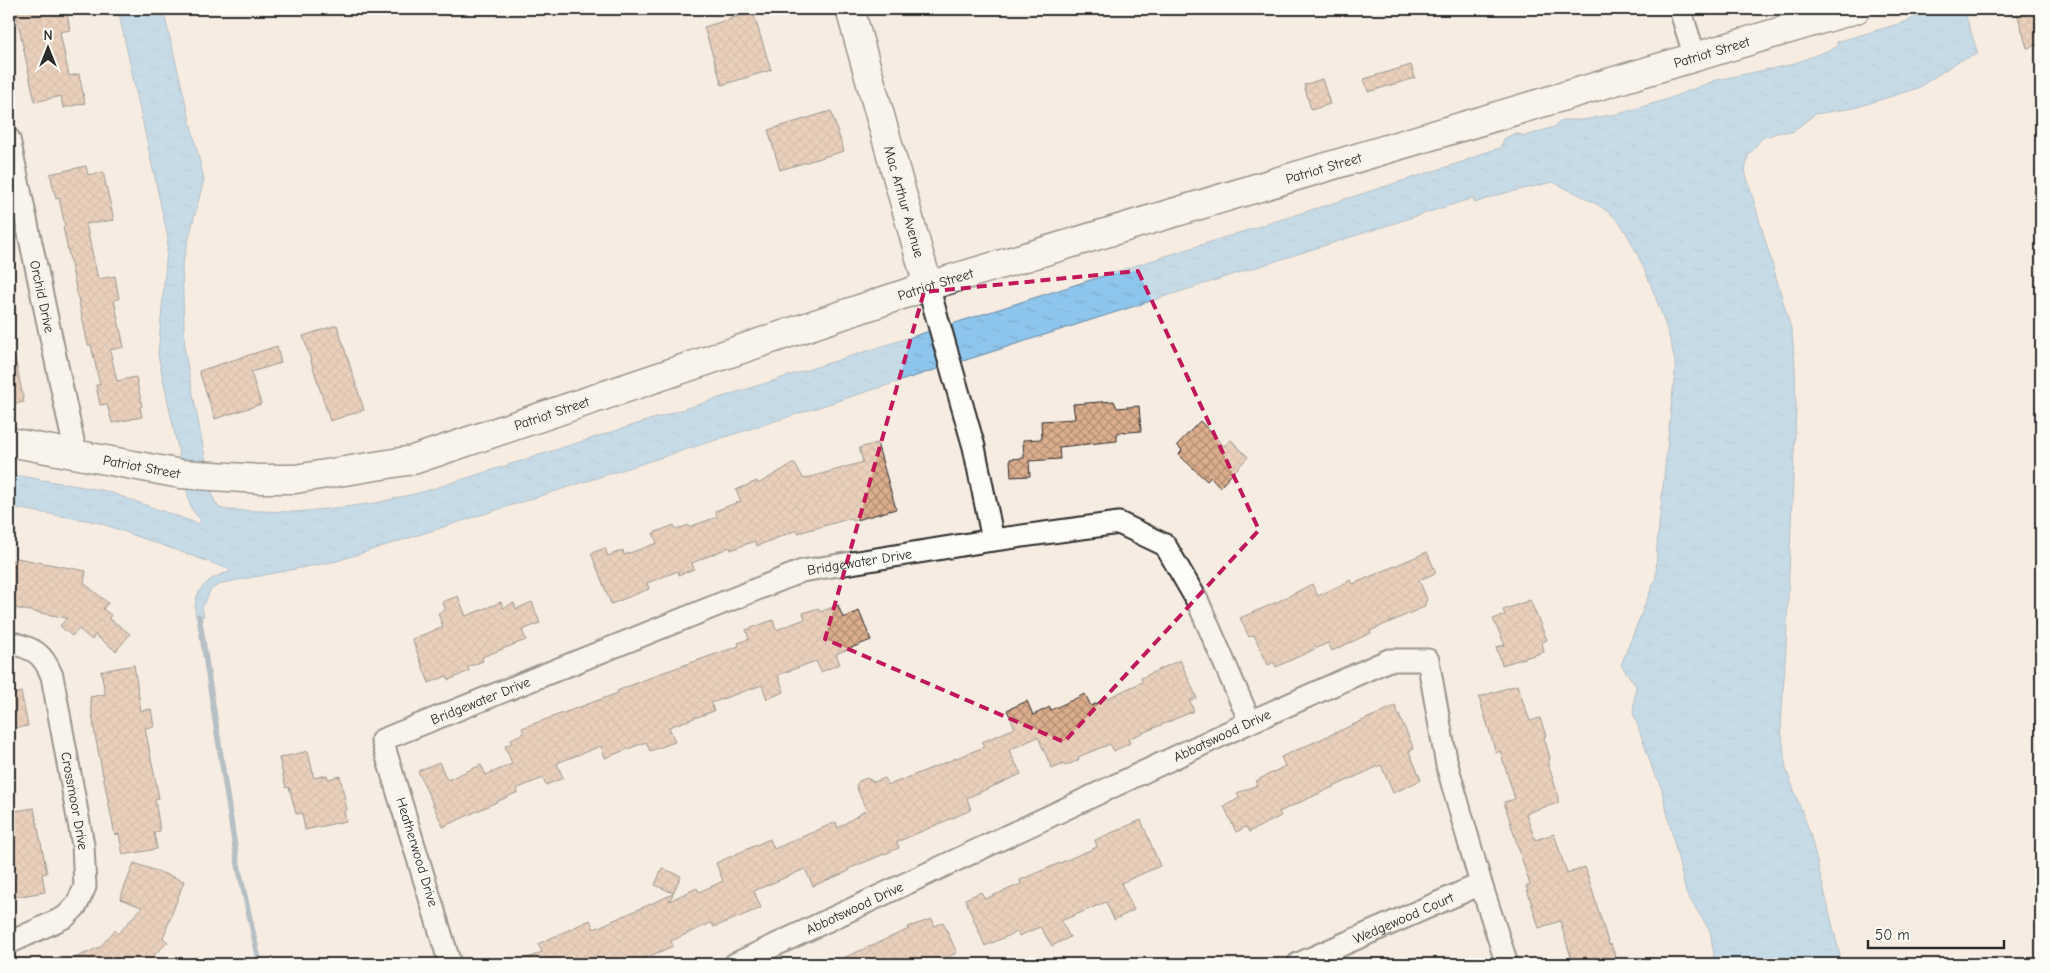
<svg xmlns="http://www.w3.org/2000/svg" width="2050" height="973" font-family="'Comic Neue',sans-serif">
<defs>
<pattern id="water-ripples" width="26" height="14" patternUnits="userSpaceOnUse" patternTransform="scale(1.25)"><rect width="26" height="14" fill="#8ec5ec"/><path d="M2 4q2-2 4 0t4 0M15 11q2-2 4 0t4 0" fill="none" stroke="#7ba9cb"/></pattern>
<pattern id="building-cross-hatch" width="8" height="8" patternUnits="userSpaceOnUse" patternTransform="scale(1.25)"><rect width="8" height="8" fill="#dcae8d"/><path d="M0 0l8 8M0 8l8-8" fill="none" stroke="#b38e73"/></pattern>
</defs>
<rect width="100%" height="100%" fill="#f6ece2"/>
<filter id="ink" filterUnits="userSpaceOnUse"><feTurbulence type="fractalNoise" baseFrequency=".02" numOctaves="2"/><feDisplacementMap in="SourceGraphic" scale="10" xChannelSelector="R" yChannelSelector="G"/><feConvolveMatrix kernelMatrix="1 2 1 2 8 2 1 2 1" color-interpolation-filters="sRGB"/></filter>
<g filter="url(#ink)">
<path fill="url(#water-ripples)" stroke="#66879f" d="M118 9H163L204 179 182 265 185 353 213 498 219 508 228 510 296 512 344 507 376 503 426 491 1462 162 1483 153 1500 148 1504 139 1515 133 1525 136 1554 127 1562 120H1582L1622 113 1665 100 1716 80 1790 65 1837 47V42L1905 22 1922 14 1964 10 1978 54 1957 62 1918 88 1854 108 1815 114 1792 132H1780L1762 138 1748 156 1745 171 1792 332 1795 367 1796 407 1786 646 1781 727 1786 769 1810 833 1842 964H1709L1714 955 1710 931 1686 893 1660 782 1655 776 1633 712 1636 686 1621 665 1656 577 1657 545 1674 380C1675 373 1676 364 1674 357 1670 330 1635 237 1616 219 1600 202 1573 193 1553 182L1497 195 1475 203 1473 198 337 561 223 583 211 589 202 608 204 616 196 617C191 592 207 577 230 572L229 569 97 522 9 507V474L106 491 199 524 201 520 192 510 188 496 158 355 168 238Z"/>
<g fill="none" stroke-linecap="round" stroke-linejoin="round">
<polyline stroke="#66879f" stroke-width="5.5" points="199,616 237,860 260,964"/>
</g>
<g fill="url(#building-cross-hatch)" stroke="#2b2b2b">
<polygon points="15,9 66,9 70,30 60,32 69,76 79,74 85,103 63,108 61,96 35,102"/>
<polygon points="2016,9 2041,9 2041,44 2027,48"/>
<polygon points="753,12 771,70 722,85 704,27"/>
<polygon points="1411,65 1415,78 1368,92 1364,79"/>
<polygon points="1322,79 1330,104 1311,110 1304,85"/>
<polygon points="831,111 844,151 780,170 768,130"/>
<polygon points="86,166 88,175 103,172 114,220 86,224 98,279 115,276 119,299 114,300 124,347 110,350 117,381 136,377 142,406 140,407 142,417 112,423 107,404 100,405 96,385 100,385 91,345 88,345 63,227 65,226 59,198 56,199 50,174"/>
<polygon points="337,325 364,410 330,421 303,336"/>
<polygon points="277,346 281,363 251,372 261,404 215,419 199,371"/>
<polygon points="15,358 24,402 9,405 9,359"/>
<polygon points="1114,401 1117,408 1139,406 1141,431 1117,433 1117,441 1059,447 1060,459 1029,461 1030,476 1011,477 1010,459 1024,458 1023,440 1042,439 1041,421 1075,419 1073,404"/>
<polygon points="1200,421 1224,446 1231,440 1248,457 1220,487 1211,477 1207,481 1179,455 1182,450 1177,445"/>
<polygon points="877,443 896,509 853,521 852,518 798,533 797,530 757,546 755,541 731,550 730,547 692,563 694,569 679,575 678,571 647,583 649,589 611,604 591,553 605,548 608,556 623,550 624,555 657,543 653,533 674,525 676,530 688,525 689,527 717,517 715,511 741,501 736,490 757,481 758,484 794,463 804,479 863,462 859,448"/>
<polygon points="1427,552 1436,573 1419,580 1427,599 1424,607 1370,631 1371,633 1332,651 1328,643 1276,667 1274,662 1268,665 1254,635 1249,637 1240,618 1277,602 1312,584 1318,596 1351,580 1353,584"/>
<polygon points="17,558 86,571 84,583 108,603 103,609 111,615 109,618 130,634 116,651 95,635 92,640 79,629 72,636 60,626 67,618 9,607 9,560 16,561"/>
<polygon points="458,596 466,616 501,602 503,608 514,603 516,609 532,602 540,623 522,630 526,640 482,657 483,661 468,667 469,671 449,680 447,676 429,683 412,639 443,627 438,613 446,610 442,602"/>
<polygon points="1530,600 1547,640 1542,642 1544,652 1502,665 1496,647 1505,645 1493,619 1505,615 1503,610"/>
<polygon points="838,605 843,618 859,611 871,640 836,654 840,664 821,672 816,661 778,675 784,692 767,699 762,685 711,703 714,711 669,727 675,742 650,751 646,742 605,758 601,746 557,763 563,778 546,785 543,778 516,789 518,792 443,827 418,771 439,762 447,780 481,765 486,775 512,764 505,746 512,743 511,739 524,733 522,728 618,693 617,691 664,672 739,646 738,643 749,639 746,630 773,620 776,630 805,619 803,613 818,608 820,612"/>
<polygon points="1180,660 1197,698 1190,701 1194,711 1128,739 1130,743 1114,751 1110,744 1078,757 1079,760 1065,766 1064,764 1052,769 1038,737 1009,750 1021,774 967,798 971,810 897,842 899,848 848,869 849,871 813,886 805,869 754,891 761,908 714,927 711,923 671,941 673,946 632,964 514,964 542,952 538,944 590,920 594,929 673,894 669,901 697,888 699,892 723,881 716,863 770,839 774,849 836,822 838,828 866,810 856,786 859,781 867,778 874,782 885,778 889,785 984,747 982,742 1015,728 1007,710 1027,701 1033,715 1050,707 1051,710 1085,694 1091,706 1142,682 1141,678"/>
<polygon points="134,665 141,711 151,709 154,727 145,728 159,798 155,799 160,831 154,832 157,849 123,855 119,834 115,835 95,735 90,697 105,694 101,671"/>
<polygon points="1517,685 1530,721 1540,718 1546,736 1544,737 1550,758 1548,764 1558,795 1558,803 1526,813 1535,840 1554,834 1567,873 1585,867 1609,945 1611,944 1618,964 1573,964 1560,921 1539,928 1526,886 1530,885 1504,802 1515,799 1500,751 1496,753 1479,697"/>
<polygon points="21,692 28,726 9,729 9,695"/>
<polygon points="1395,706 1414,749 1409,751 1421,780 1393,793 1381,765 1279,812 1281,816 1249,832 1246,827 1236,832 1224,806 1240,798 1237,793 1257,785 1256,781 1285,766 1281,757"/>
<polygon points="308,751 314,778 327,775 328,779 340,776 347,810 344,811 346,821 305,830 302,813 296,814 289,787 286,788 279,758"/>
<polygon points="34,808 47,873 42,874 45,892 9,898 9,812"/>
<polygon points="1141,820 1160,866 1121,883 1134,910 1114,920 1106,902 1061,921 1070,937 1052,946 1040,927 1019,936 1017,932 985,946 965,899 981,892 985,899 1021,884 1020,880 1097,847 1095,840"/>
<polygon points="134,863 184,881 163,938 168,942 154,955 165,964 61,964 100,947 115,930 118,934 142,907 120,899"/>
<polygon points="662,868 681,876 673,893 655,885"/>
<polygon points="932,919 935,926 943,922 957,953 931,964 830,964 909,929 908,927"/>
</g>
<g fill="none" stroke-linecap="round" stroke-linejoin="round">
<g stroke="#2b2b2b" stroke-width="25">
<g id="street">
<polyline points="1680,9 1695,57"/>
<path id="s1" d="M9 139 76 455"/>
<polyline points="928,286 974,447 993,540"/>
<path id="s2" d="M9 642C33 649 42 651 52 676L83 845 85 887 76 906 65 917 9 943"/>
<path id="s3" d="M450 964 382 740 802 571 993 540 1119 523 1165 545 1198 602 1250 722"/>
<path id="s4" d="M735 964 1250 722 1389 660H1428L1447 765 1481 884 1507 964"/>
<path id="s5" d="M1298 964 1481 884"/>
</g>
</g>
<g stroke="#2b2b2b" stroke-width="31">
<g id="secondary">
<path id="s6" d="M850 9 928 286"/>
<path id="s7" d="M9 442 181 474 260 479H295L413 460 928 286 1856 9"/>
</g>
</g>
<use href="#street" stroke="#fdfcf7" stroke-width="21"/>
<use href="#secondary" stroke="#fdfcf7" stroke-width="28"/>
</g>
</g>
<path d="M0 0H2050V973H0ZM1138 271 1259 530 1064 742 825 639 924 292Z" fill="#f6ece2" fill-opacity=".55" fill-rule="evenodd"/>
<path fill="none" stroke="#c2185b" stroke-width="4" stroke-dasharray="10 6" stroke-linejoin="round" d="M1138 271 1259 530 1064 742 825 639 924 292Z"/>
<g text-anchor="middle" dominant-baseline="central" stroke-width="4" stroke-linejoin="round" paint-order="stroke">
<g font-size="14" fill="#2b2b2b" stroke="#fdfcf7">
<text stroke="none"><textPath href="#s7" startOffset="1770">Patriot Street</textPath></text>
<text stroke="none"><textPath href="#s7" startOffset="1365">Patriot Street</textPath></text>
<text stroke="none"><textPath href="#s6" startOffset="200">Mac Arthur Avenue</textPath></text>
<text stroke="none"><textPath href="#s7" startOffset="960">Patriot Street</textPath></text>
<text stroke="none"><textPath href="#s1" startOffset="161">Orchid Drive</textPath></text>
<text stroke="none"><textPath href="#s7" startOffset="555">Patriot Street</textPath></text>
<text stroke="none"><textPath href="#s7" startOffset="135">Patriot Street</textPath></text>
<text stroke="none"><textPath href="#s3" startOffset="745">Bridgewater Drive</textPath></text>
<text stroke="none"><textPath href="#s3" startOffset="340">Bridgewater Drive</textPath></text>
<text stroke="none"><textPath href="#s4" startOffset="538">Abbotswood Drive</textPath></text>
<text stroke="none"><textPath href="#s2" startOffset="185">Crossmoor Drive</textPath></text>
<text transform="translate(417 852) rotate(73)">Heatherwood Drive</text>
<text stroke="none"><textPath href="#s4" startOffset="132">Abbotswood Drive</textPath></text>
<text stroke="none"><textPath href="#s5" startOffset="115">Wedgewood Court</textPath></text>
</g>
</g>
<rect width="2050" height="973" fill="none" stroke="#fdfcf7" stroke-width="30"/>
<rect x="15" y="15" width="2020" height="943" fill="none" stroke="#2b2b2b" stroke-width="2" filter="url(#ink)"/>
<g transform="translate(48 48)" stroke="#fdfcf7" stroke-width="4" paint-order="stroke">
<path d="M0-4L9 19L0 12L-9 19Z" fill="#2b2b2b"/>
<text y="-8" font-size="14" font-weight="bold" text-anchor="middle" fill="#2b2b2b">N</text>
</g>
<path d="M1868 940v8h136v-8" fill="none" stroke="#2b2b2b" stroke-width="2.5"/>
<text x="1875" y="940" font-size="15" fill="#2b2b2b" stroke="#fdfcf7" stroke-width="4" paint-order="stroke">50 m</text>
</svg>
